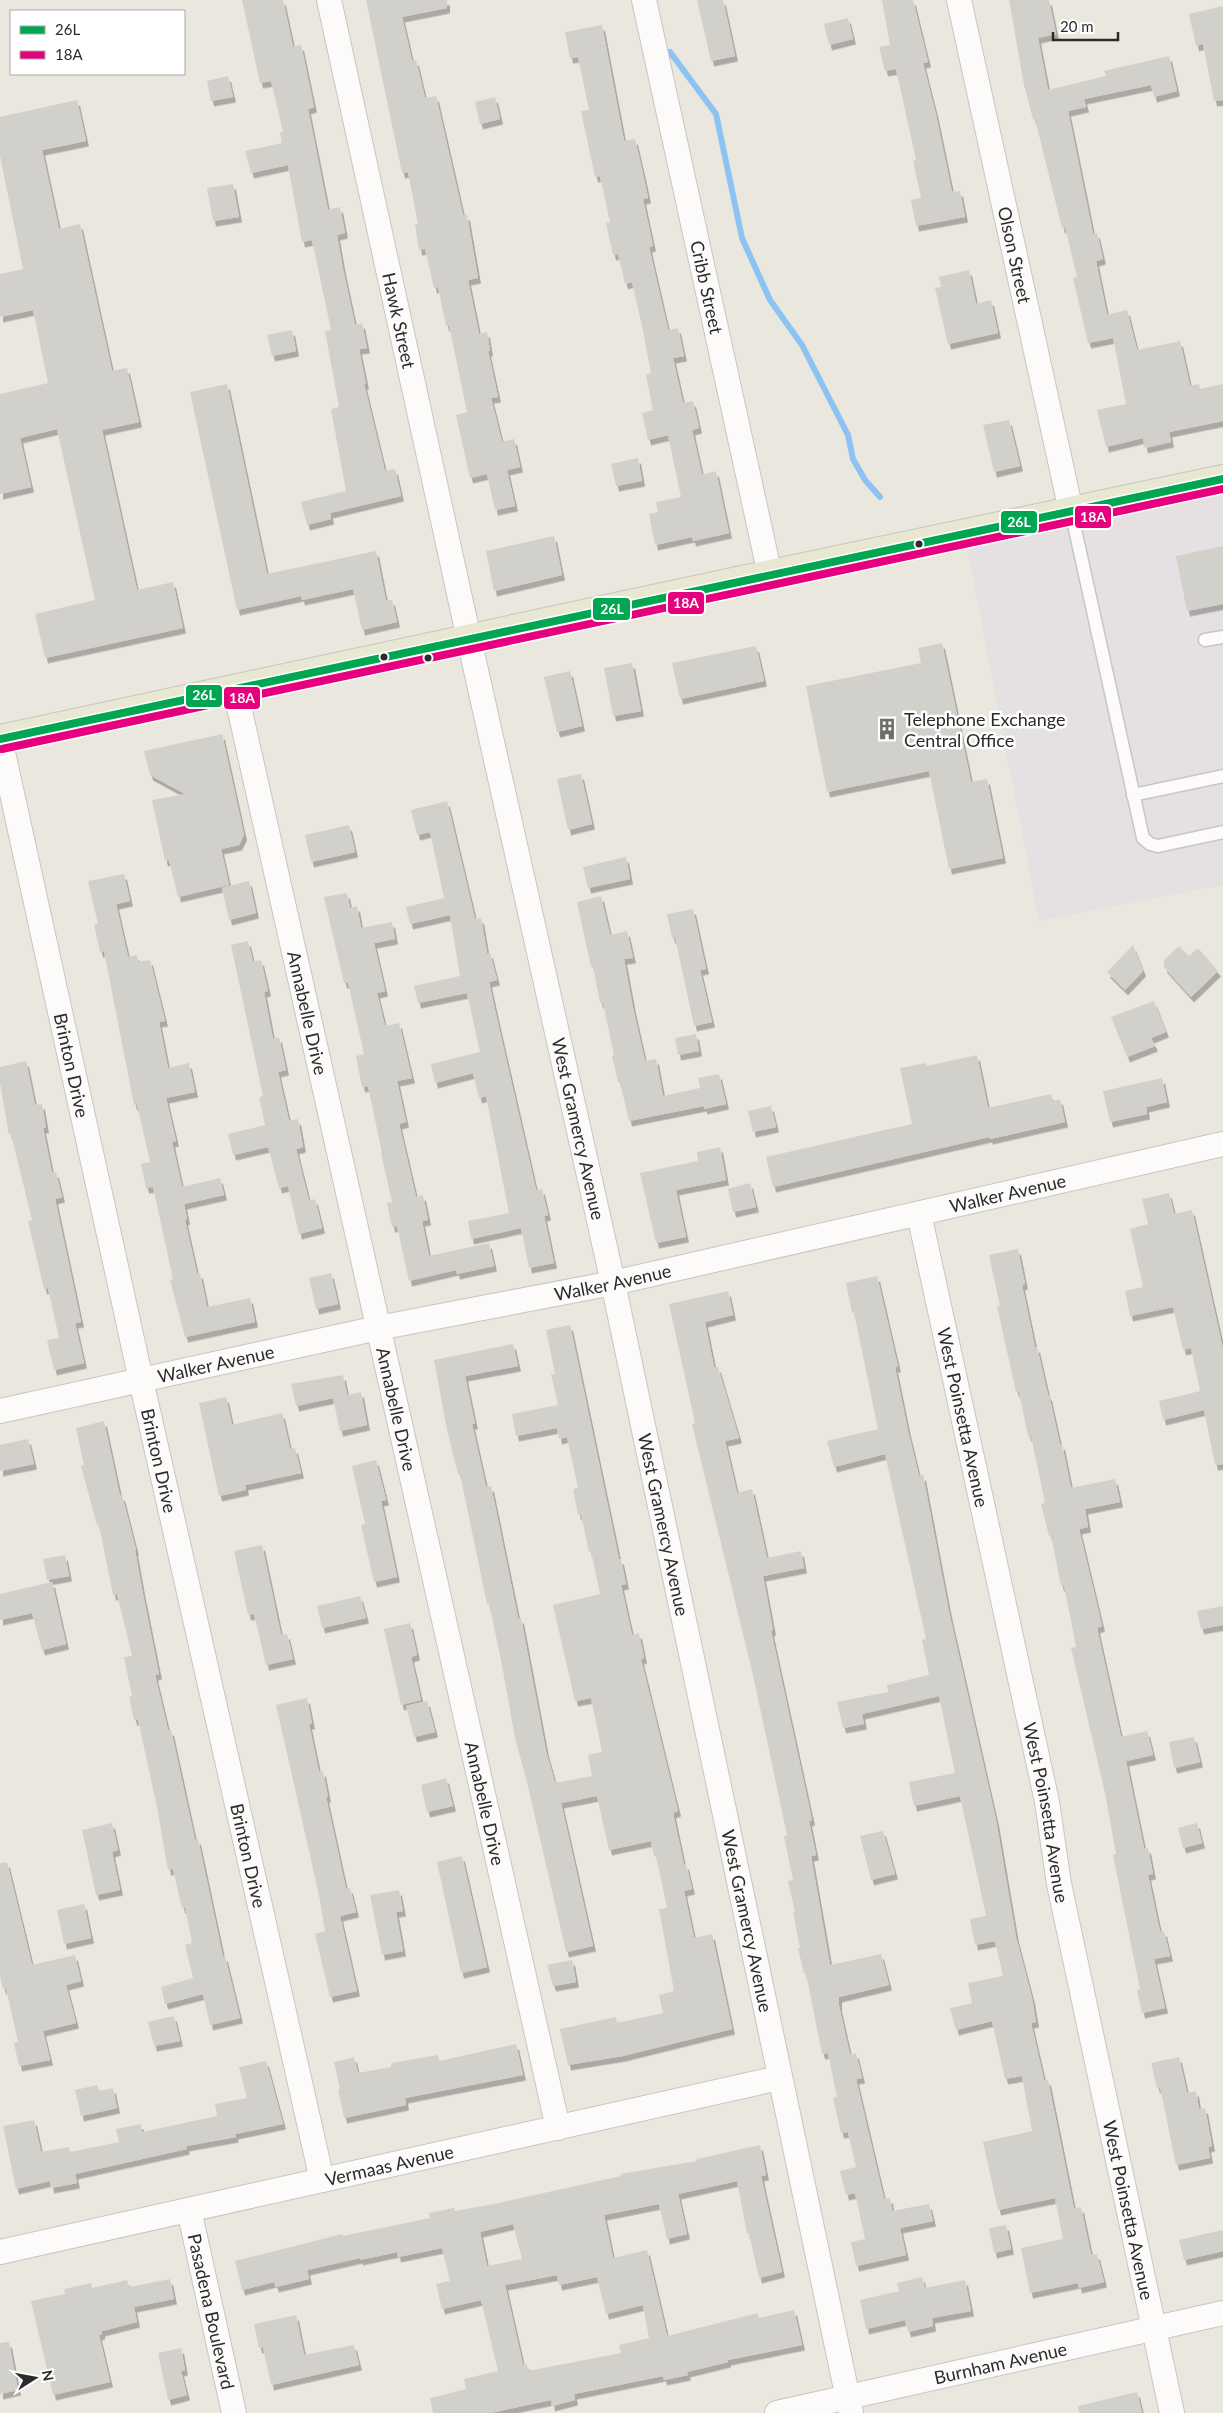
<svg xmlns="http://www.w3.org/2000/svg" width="1223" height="2413" font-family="Lato,sans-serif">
<defs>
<filter id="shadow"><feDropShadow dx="3" dy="5.5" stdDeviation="0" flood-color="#0004"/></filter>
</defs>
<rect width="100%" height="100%" fill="#eae7df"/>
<polygon fill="#e5e1e3" points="1223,480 1223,885 1039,921 964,533"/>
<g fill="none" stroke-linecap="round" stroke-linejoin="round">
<polyline stroke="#8cc3f3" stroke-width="6" points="670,52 716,114 742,238 770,300 802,345 848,435 853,459 865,480 880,497"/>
</g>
<g fill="#d2d0cb" fill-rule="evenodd" filter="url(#shadow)">
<polygon points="242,0 283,0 293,47 301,45 314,107 308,109 328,210 340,207 345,233 337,235 343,269 355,325 362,323 367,348 359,349 366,384 364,384 385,471 395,469 401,496 330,513 331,519 307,525 301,502 346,491 331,409 339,407 325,331 331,330 312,240 302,242 288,165 251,173 245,151 282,143 280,132 283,132 271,81 260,83"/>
<polygon points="366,0 447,0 447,8 402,17 412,61 416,60 425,98 436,96 463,215 467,215 478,278 468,280 479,334 487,332 490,351 488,351 498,397 491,398 502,442 514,439 520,467 507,470 515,506 495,510 487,474 470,478 456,415 467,412 449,325 446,326 438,287 434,288 425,249 419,250 415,224 418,224 408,172 402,173"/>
<polygon points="697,0 723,0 735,56 711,61"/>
<polygon points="882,0 913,0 928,62 923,63 936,115 952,192 960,191 965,217 916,226 911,200 921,198 913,161 916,160 896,69 885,71 879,47 890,45"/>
<polygon points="1009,0 1049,0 1056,34 1038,38 1048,90 1106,76 1104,71 1169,56 1177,91 1154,97 1151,85 1084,99 1086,107 1068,111 1093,234 1097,233 1103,259 1096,261 1107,315 1127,310 1137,350 1180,341 1190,386 1199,384 1200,389 1223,384 1223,421 1169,432 1171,442 1145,448 1143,438 1106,447 1097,410 1126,404 1113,338 1088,343 1073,278 1077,277 1065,227 1062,228 1035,119 1033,119 1024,85"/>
<polygon points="1223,6 1223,100 1214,101 1203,44 1196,46 1189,14"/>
<polygon points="848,18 853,39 829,45 824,24"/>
<polygon points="602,25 624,141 635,139 643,174 648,198 643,199 653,246 649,247 668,330 678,328 684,356 673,358 683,403 693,401 699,428 692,430 702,475 716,471 729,533 693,541 692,537 655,545 649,514 658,512 656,502 681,497 668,435 648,440 642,413 653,410 646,375 651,373 642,326 632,282 625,284 618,254 613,255 606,223 610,222 600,176 595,177 581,111 589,110 578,57 570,58 565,32"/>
<polygon points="228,76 233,97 211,101 207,81"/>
<polygon points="495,97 500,119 480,124 475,102"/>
<polygon points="77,100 86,141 42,150 59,229 80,224 112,371 127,368 139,422 102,430 137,590 173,582 183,628 45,658 35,614 95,600 57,429 20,438 31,487 0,494 0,394 48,383 33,310 0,317 0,274 23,269 0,156 0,117"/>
<polygon points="233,184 239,217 213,221 207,188"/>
<polygon points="969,270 976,304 991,300 998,333 948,344 935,288 941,287 939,277"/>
<polygon points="292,330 296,351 272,356 267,335"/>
<polygon points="227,384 267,574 376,551 386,601 392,600 397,622 362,630 353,589 302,600 301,596 237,610 190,392"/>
<polygon points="1009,420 1020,466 994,472 983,425"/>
<polygon points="638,458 642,481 616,486 611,464"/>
<polygon points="554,536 562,575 494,591 486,551"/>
<polygon points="1223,546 1223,604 1187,611 1176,556"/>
<polygon points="942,643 971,782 987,779 1003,858 949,869 929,771 827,792 806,686 921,663 918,648"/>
<polygon points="756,646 764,681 680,699 672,663"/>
<polygon points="632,663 641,711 613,716 604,668"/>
<polygon points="570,671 582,726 557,732 544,677"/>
<polygon points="222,734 244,835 239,845 221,849 229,885 178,897 169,860 165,861 152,800 185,794 150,775 144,751"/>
<polygon points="581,774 592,824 568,830 557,779"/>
<polygon points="447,801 475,919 481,918 487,953 490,953 497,980 489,982 497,1019 536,1190 542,1189 548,1215 544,1216 554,1263 529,1268 521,1228 471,1239 468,1221 509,1213 486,1096 479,1098 473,1073 435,1083 431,1064 480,1052 467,993 418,1003 414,986 460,976 450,915 410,924 406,907 444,898 430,832 417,835 411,810"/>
<polygon points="349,825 355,852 311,862 305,835"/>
<polygon points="626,857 630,879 588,888 583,867"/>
<polygon points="124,874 130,901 116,904 128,957 137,955 138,962 150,960 165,1021 159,1022 168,1068 189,1063 195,1092 166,1098 176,1141 172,1142 182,1187 220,1178 224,1195 184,1204 187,1219 185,1220 197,1274 200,1273 207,1307 250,1298 255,1322 185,1337 170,1280 173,1279 153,1187 146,1188 141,1164 150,1162 137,1104 134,1105 104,951 100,952 94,925 98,924 88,881"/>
<polygon points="249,881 256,913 229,920 222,888"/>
<polygon points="347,893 350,908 357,906 361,928 392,922 395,939 374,943 385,991 377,993 385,1026 399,1023 412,1078 397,1081 406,1122 399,1124 416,1197 423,1195 428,1220 422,1221 429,1256 489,1243 494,1266 457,1274 456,1270 409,1281 397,1226 392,1227 387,1203 392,1202 381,1153 382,1153 368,1086 362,1087 356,1056 364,1054 348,983 344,983 324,897"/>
<polygon points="601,896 610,935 627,931 633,958 624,959 633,1008 645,1061 656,1059 663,1096 700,1088 698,1078 719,1074 726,1104 704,1109 704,1106 629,1121 620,1082 618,1082 612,1056 614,1055 603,1003 600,1003 593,966 591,967 577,902"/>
<polygon points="693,909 706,969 700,970 712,1022 694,1026 675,937 672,938 667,914"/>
<polygon points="248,941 253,962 261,960 268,991 264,992 273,1039 279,1037 286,1070 278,1072 289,1121 298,1119 303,1147 296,1149 309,1201 315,1199 322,1228 299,1234 288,1186 279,1188 268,1147 233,1155 228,1134 265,1125 259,1097 263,1096 231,945"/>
<polygon points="1133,945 1143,971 1125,990 1107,972"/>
<polygon points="1179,946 1189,956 1198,948 1218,971 1191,997 1164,967 1164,960"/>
<polygon points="1154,1001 1166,1032 1151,1038 1155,1046 1127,1057 1111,1017"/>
<polygon points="696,1034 699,1051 678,1055 675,1038"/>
<polygon points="977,1055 988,1108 1051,1094 1053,1101 1060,1099 1065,1122 990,1139 989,1137 773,1187 766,1157 912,1124 900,1068 926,1063 927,1066"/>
<polygon points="26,1061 35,1105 42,1104 46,1128 43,1128 52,1173 56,1172 62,1197 55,1199 81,1322 75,1323 84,1363 54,1370 47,1340 59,1338 48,1288 44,1289 28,1221 32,1220 11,1134 9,1135 0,1083 0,1067"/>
<polygon points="1162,1078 1167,1102 1146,1107 1147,1114 1110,1122 1103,1091"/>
<polygon points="771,1106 776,1127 753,1132 748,1111"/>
<polygon points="720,1147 726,1180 676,1190 686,1237 656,1243 640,1173 698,1161 697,1152"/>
<polygon points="750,1183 756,1207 733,1212 728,1189"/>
<polygon points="1169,1193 1174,1214 1192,1210 1223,1349 1223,1464 1215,1465 1204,1410 1163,1420 1159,1401 1200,1391 1191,1348 1183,1350 1173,1307 1130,1316 1125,1291 1143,1287 1130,1229 1148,1224 1142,1199"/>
<polygon points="1018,1249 1025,1284 1022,1285 1035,1347 1037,1347 1048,1395 1049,1395 1060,1445 1062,1444 1071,1488 1115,1479 1120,1502 1085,1509 1088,1527 1079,1529 1102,1626 1097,1628 1121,1737 1147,1731 1153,1755 1126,1761 1144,1848 1148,1848 1153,1874 1148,1875 1160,1932 1164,1931 1170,1956 1154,1959 1165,2008 1142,2013 1137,1990 1140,1989 1113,1855 1116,1854 1105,1793 1071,1648 1076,1647 1064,1585 1061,1586 1051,1535 1049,1536 1041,1504 1045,1503 1031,1436 1028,1436 1019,1392 1016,1392 997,1306 1000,1306 989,1255"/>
<polygon points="331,1273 338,1304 316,1309 309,1278"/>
<polygon points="877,1276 898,1367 895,1367 908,1431 919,1476 923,1475 949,1612 996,1820 1016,1937 1032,1998 1036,2022 1031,2023 1044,2080 1048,2080 1074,2209 1081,2207 1091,2255 1097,2254 1104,2282 1079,2288 1078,2283 1030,2293 1021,2248 1063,2239 1055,2198 998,2210 983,2142 1032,2131 1022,2076 1005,2079 992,2021 956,2030 950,2008 972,2003 968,1983 1003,1976 995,1941 975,1945 970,1919 986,1916 960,1796 914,1806 909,1782 955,1773 939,1696 862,1714 864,1724 843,1728 837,1702 888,1692 887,1685 929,1675 922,1640 926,1639 885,1454 834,1467 827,1441 878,1429 854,1312 852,1313 846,1283"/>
<polygon points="728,1291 733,1315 705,1322 714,1367 718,1367 739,1438 725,1441 737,1493 752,1489 767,1558 801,1551 804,1568 763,1576 773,1630 771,1631 812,1820 809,1821 816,1855 811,1856 830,1965 881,1954 889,1985 839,1997 839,2006 850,2055 856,2053 862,2078 856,2079 884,2199 890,2198 892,2211 929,2204 933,2221 900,2228 906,2255 856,2266 851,2242 865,2239 855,2193 846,2195 840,2171 856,2167 848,2132 841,2133 833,2098 837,2097 828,2053 822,2054 806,1973 804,1974 798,1948 800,1948 793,1912 795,1912 788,1881 793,1880 784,1836 787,1835 753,1675 692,1424 695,1423 669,1304"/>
<polygon points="570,1325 619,1559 621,1559 626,1584 621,1585 632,1635 639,1633 644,1658 641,1659 678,1811 673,1813 684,1865 686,1864 692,1889 684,1891 694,1938 712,1934 732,2029 623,2056 568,2065 560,2029 616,2017 617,2023 663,2013 659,1995 674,1991 659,1909 667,1908 656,1856 654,1856 651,1841 609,1850 597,1796 561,1803 593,1946 566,1952 527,1782 515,1738 502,1665 489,1603 487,1604 460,1474 458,1474 447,1430 434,1360 513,1344 518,1366 465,1376 475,1424 472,1424 486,1487 491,1486 518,1618 521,1618 546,1751 555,1783 592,1776 588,1755 602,1752 591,1698 575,1701 553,1605 600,1594 591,1551 589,1552 581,1514 578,1515 573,1489 578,1488 567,1437 559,1439 557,1428 516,1436 512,1414 558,1405 551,1374 555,1374 546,1330"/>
<polygon points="343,1375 347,1395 361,1392 367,1425 340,1431 333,1398 296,1406 291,1384"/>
<polygon points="226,1397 232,1425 282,1413 290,1449 295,1448 301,1473 245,1485 246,1490 219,1496 199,1403"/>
<polygon points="104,1421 120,1496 122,1495 136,1550 135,1550 142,1589 159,1674 155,1675 168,1730 171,1730 195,1840 198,1839 223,1957 225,1956 240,2018 210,2025 203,1994 165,2004 161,1987 193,1978 185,1945 192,1943 185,1907 182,1908 173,1869 168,1870 157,1807 138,1720 134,1720 129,1697 132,1696 124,1657 132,1656 117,1594 113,1595 99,1525 97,1525 81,1466 84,1465 76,1428"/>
<polygon points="28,1439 34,1464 0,1471 0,1445"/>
<polygon points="376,1460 386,1500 381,1501 397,1577 374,1582 361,1525 365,1524 352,1466"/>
<polygon points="262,1545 281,1635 287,1634 293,1659 266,1665 254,1614 248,1615 234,1551"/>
<polygon points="65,1555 69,1576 47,1580 43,1559"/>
<polygon points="52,1582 66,1644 42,1650 32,1613 0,1620 0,1594"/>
<polygon points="360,1596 366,1618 322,1628 317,1606"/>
<polygon points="1223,1606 1223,1625 1201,1629 1197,1611"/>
<polygon points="410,1623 417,1655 411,1657 421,1700 401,1705 384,1629"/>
<polygon points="307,1698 312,1724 309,1724 319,1772 323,1771 328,1797 326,1797 346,1889 350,1888 356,1912 340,1916 357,1991 330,1997 315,1934 325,1931 319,1895 276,1705"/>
<polygon points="427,1701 435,1732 414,1737 406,1706"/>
<polygon points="1194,1737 1200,1762 1174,1768 1169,1742"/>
<polygon points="446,1778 453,1806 427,1812 421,1785"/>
<polygon points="112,1823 118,1850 112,1852 120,1890 96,1895 82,1830"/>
<polygon points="1197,1823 1202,1843 1183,1848 1178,1828"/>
<polygon points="883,1831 895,1874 871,1880 860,1836"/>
<polygon points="462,1856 487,1967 461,1973 437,1862"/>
<polygon points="7,1862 32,1965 75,1955 81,1981 66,1985 76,2023 43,2031 50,2060 19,2066 14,2043 18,2042 6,1988 3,1989 0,1976 0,1863"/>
<polygon points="399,1890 403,1911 396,1912 403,1951 382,1955 370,1895"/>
<polygon points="84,1904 91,1938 64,1944 57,1910"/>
<polygon points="572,1960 576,1982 553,1986 547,1965"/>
<polygon points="174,2016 180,2041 154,2046 148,2022"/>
<polygon points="516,2044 523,2075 405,2098 406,2105 344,2118 338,2089 340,2089 334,2062 354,2057 358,2073 391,2067 391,2063 438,2055 439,2061"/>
<polygon points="1179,2057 1187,2093 1196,2091 1199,2109 1205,2108 1212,2146 1208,2147 1210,2158 1176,2165 1160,2087 1157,2088 1151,2063"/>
<polygon points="266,2061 283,2124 235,2134 236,2137 186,2146 187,2149 75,2174 77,2183 51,2188 50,2181 16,2189 3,2126 34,2120 41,2152 69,2147 70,2152 119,2142 116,2129 141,2124 142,2132 217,2116 215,2104 247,2098 239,2067"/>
<polygon points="97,2085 99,2091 113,2088 117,2108 81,2116 75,2090"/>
<path d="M760 2145 766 2175 761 2176 782 2272 759 2278 749 2233 747 2234 737 2181 678 2194 687 2234 667 2239 659 2204 604 2215 613 2258 647 2250 667 2336 758 2313 759 2318 794 2310 802 2345 728 2360V2362L687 2372 688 2375 664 2380 663 2376 574 2394 575 2400 552 2406 551 2400 490 2413H433L430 2398 466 2389 464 2379 498 2371 481 2300 442 2309 436 2284 450 2281 442 2248 398 2257 397 2252 360 2260V2258L307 2270 309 2279 276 2287 274 2282 242 2290 235 2261 342 2234 343 2236 430 2218 429 2213 454 2208 455 2211 494 2204 621 2176 620 2174 697 2161V2159ZM513 2224 522 2259 487 2266 480 2232ZM557 2275 559 2285 597 2277 606 2314 643 2305 649 2338 619 2345 621 2353 528 2371 527 2364 523 2365 505 2285Z"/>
<polygon points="1006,2225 1011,2249 994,2253 989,2228"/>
<polygon points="1223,2230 1223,2251 1184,2260 1179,2240"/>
<polygon points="922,2277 925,2288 965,2280 971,2311 932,2318 933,2326 908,2332 905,2320 866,2329 860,2300 899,2291 897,2283"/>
<polygon points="170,2279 174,2299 134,2307 137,2322 102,2331 102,2334 99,2335 110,2382 53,2395 31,2301 65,2294 64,2289 91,2283 92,2288 127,2280 129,2287"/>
<polygon points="296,2315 304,2355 354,2345 359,2365 271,2385 263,2347 259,2348 254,2324"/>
<polygon points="9,2342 18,2390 0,2394 0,2343"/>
<polygon points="181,2348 185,2370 181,2371 187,2395 168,2400 158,2353"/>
<polygon points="1137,2392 1142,2413 1079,2413 1078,2406"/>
</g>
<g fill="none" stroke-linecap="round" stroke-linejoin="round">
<g stroke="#c7c5c5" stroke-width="15">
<g id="service">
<polyline points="1071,511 1143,838 1150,844 1158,846 1223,832"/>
<polyline points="1205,640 1223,637"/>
<polyline points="1133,795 1223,776"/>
</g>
</g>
<g stroke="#c7c5c5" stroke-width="26">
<g id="minor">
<path id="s1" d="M329 0 469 639 613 1283 851 2413"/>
<path id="s2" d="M644 0 770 575"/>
<path id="s3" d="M959 0 1071 511"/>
<path id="s4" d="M235 689 558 2128"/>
<path id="s5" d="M0 739 141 1380 322 2180"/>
<path id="s6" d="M919 1214 1047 1802 1059 1884 1172 2413"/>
<path id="s7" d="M0 1411 378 1328 613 1283 1223 1144"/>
<path id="s8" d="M189 2210 234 2413"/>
<path id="s9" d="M0 2252 779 2078"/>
<path id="s10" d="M777 2413 1223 2313"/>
</g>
</g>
<g stroke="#c5c4c1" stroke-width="30">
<polyline id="primary" points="0,739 761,576 1223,479"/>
</g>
<use href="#service" stroke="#fcfbfa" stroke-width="12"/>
<use href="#minor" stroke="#fcfbfa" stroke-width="24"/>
<use href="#primary" stroke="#e8e8d2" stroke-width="28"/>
<g stroke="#fff" stroke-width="11">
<polyline id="bus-1" points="0,739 1223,479"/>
</g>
<g stroke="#fff" stroke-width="11">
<polyline id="bus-2" points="2,749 1223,489"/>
</g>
<use href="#bus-1" stroke="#00a651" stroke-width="8"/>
<use href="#bus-2" stroke="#e5007d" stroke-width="8"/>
</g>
<defs>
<g id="building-bare" transform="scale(1.725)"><path d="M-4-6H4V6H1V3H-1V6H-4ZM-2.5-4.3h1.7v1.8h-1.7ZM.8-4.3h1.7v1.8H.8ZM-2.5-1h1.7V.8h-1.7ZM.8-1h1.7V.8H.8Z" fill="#6e6d6a" stroke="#fff" stroke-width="2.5" paint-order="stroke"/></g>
</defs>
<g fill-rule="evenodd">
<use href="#building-bare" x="887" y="729"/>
</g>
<g fill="#2b2b2b" stroke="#fff" stroke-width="2">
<circle cx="919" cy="544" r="4.5"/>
<circle cx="384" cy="657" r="4.5"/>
<circle cx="428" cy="658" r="4.5"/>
</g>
<g text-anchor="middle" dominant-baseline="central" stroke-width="5" stroke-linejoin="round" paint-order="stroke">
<g font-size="18" fill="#2b2b2b" stroke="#fff">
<text stroke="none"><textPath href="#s3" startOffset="261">Olson Street</textPath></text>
<text stroke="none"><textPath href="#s2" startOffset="294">Cribb Street</textPath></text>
<text stroke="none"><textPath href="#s1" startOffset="328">Hawk Street</textPath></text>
<text stroke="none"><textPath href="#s4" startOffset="332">Annabelle Drive</textPath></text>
<text stroke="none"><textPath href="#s5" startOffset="334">Brinton Drive</textPath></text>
<text stroke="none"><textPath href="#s1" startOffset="1156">West Gramercy Avenue</textPath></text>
<text stroke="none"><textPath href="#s7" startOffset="1031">Walker Avenue</textPath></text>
<text stroke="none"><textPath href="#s7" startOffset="626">Walker Avenue</textPath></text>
<text stroke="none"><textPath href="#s7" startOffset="221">Walker Avenue</textPath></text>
<text stroke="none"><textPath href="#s4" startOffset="738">Annabelle Drive</textPath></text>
<text stroke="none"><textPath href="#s6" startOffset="208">West Poinsetta Avenue</textPath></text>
<text stroke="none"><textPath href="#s5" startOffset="739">Brinton Drive</textPath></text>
<text stroke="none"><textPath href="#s1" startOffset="1561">West Gramercy Avenue</textPath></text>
<text stroke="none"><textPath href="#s4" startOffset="1142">Annabelle Drive</textPath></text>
<text stroke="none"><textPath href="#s6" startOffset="612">West Poinsetta Avenue</textPath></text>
<text stroke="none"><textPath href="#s5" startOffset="1144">Brinton Drive</textPath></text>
<text stroke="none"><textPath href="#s1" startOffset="1966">West Gramercy Avenue</textPath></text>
<text stroke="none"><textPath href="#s9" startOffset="399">Vermaas Avenue</textPath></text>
<text stroke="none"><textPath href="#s6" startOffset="1018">West Poinsetta Avenue</textPath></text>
<text stroke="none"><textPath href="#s8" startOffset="104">Pasadena Boulevard</textPath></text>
<text stroke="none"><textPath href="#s10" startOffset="229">Burnham Avenue</textPath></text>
</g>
<g font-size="18" fill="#2b2b2b" stroke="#fff" text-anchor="start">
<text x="904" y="719">Telephone Exchange<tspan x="904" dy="21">Central Office</tspan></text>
</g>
</g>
<g stroke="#fff" stroke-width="2">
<rect x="1074" y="505" width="38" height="24" rx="5" fill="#e5007d"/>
<rect x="1000" y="510" width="38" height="24" rx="5" fill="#00a651"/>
<rect x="667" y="591" width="38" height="24" rx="5" fill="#e5007d"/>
<rect x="592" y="597" width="39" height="24" rx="5" fill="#00a651"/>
<rect x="185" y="684" width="38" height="24" rx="5" fill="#00a651"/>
<rect x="223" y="686" width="38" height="24" rx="5" fill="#e5007d"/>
</g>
<g font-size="14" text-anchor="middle" font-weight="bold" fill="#fff">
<text x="1093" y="522">18A</text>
<text x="1019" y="527">26L</text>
<text x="686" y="608">18A</text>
<text x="612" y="614">26L</text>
<text x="204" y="700">26L</text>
<text x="242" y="703">18A</text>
</g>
<rect x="10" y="10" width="175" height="65" fill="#ffffff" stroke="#aaaaaa"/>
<rect x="20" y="26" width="25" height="8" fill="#00a651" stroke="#aaaaaa"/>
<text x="55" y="35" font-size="15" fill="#2b2b2b">26L</text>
<rect x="20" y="51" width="25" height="8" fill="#e5007d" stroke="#aaaaaa"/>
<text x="55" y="60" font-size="15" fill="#2b2b2b">18A</text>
<g transform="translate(35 2378) rotate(79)" stroke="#ffffff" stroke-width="4" paint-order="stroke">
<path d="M0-4L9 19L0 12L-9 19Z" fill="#2b2b2b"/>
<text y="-8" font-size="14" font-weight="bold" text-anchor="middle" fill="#2b2b2b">N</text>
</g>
<path d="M1053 32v8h65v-8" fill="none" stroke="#2b2b2b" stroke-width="2.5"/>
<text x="1060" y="32" font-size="15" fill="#2b2b2b" stroke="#ffffff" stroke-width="4" paint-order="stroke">20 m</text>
</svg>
